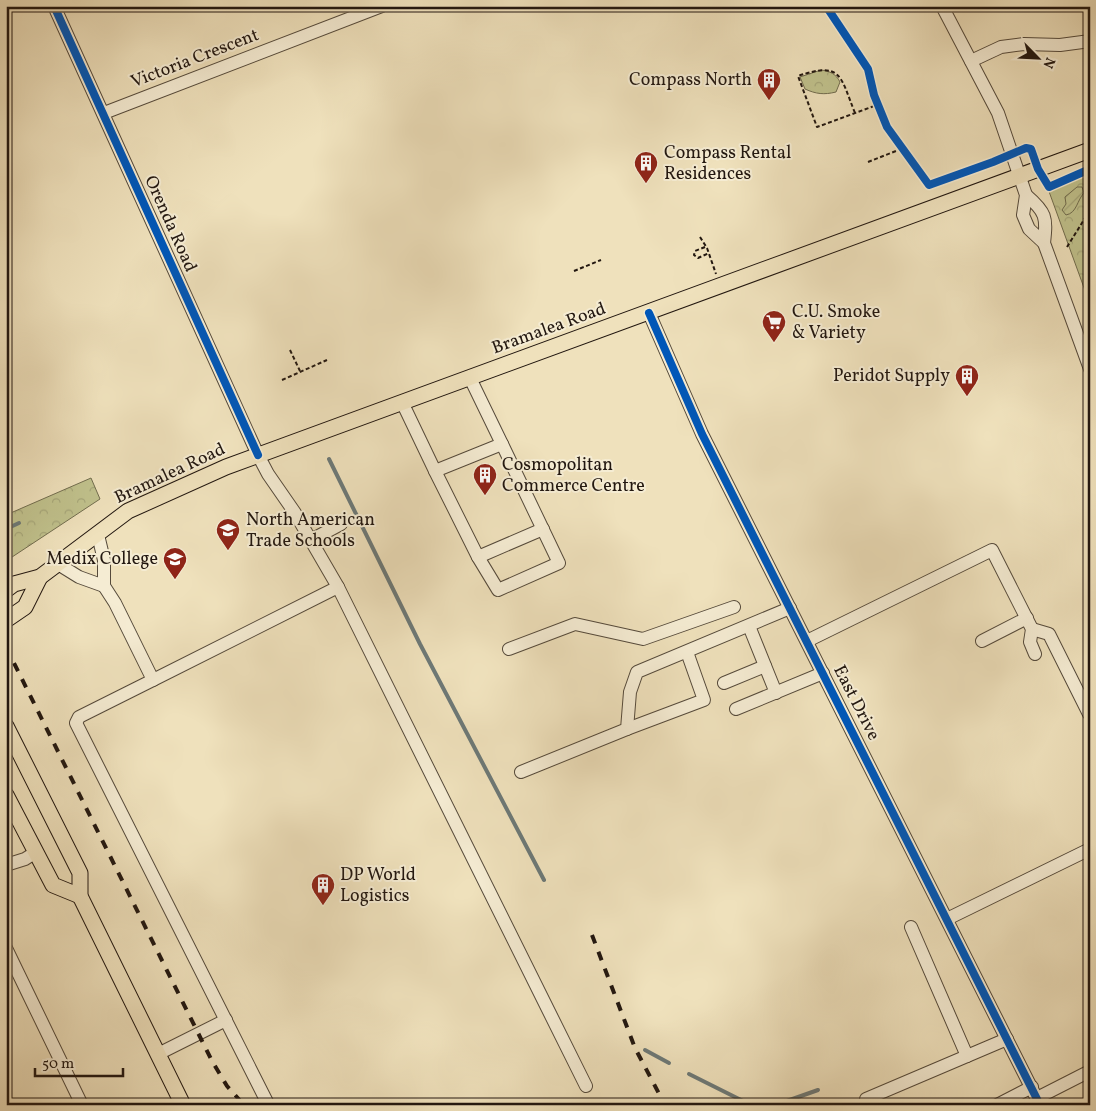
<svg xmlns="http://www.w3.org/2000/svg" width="1096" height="1111" font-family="Vollkorn,serif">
<defs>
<pattern id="park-crowns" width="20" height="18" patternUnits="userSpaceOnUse" patternTransform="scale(1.25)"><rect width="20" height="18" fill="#c0c18c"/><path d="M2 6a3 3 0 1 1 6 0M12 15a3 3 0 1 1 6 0" fill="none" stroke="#a5a578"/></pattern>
<pattern id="garden-furrows" width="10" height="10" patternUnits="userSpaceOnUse" patternTransform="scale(1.25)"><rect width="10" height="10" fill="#c0c18c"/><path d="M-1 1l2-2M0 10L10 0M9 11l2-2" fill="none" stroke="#a5a578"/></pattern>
</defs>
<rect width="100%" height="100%" fill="#efe1bc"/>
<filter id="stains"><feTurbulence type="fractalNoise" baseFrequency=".004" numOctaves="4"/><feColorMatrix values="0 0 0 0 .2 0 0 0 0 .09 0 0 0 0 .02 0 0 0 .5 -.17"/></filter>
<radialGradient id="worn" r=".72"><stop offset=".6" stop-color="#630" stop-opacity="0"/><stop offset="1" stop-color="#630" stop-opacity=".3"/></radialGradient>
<g fill="url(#park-crowns)" stroke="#716c4e">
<path d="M821 70C830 71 836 74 840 82L836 92C824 95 816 94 805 89L800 77Z"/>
<polygon points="1090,167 1090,295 1087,296 1047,186"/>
<polygon points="91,478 100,499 6,561 6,515"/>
</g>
<path fill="url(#garden-furrows)" stroke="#716c4e" d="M1077 187H1082L1084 193C1077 200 1077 213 1066 215L1062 210 1066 204 1065 197Z"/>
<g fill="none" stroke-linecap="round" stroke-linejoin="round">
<g stroke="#6d7977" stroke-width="4">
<polyline points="329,459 420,644 544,880"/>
<polyline points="6,529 19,523"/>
<polyline points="645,1050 669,1063"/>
<polyline points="689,1074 749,1104 756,1105"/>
<polyline points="767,1105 784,1102 818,1090"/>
</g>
<g stroke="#554a3b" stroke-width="14">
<g id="minor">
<polyline points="54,6 258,455 268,474 295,513 338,587 153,680"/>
<polyline points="942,6 998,113 1026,195 1023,215 1029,229 1044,243"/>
<polyline points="971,61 1001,47 1024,44 1060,45 1090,41"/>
<polyline points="104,113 382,6"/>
<path d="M1026 195C1046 212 1047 217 1044 243L1090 369"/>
<polyline points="649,313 702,434 1040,1105"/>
<polyline points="402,402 435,471 502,444 470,378"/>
<polyline points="435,471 478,557 498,590 559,563 502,444"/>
<polyline points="98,535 104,560 104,586 115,603 153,680 79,717 76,723 268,1104"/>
<polyline points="311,540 341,524"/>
<polyline points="478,557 543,529"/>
<polyline points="58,564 79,577 104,586"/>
<polyline points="338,587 586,1086"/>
<polyline points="749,626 776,693"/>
<polyline points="1032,629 1049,634 1089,714"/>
<polyline points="807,641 992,550 1032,629 1030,642 1035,654"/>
<polyline points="982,641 1027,618"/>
<polyline points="509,649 575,624 643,639 734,607"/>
<polyline points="724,683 765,666"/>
<polyline points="736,709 823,673"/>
<polyline points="627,729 704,700 687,652"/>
<polyline points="521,772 627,729 630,692 637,672 790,608"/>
<polyline points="6,865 25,859 36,852"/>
<polyline points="947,919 1090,849"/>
<polyline points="911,927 967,1056"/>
<polyline points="6,948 82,1105"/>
<polyline points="158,1054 226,1020"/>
<polyline points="1037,1098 1090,1071"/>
<polyline points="866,1099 1007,1039"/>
<polyline points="997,1105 1032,1087"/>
</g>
</g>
<g stroke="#221710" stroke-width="17">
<g id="major">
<polyline points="6,590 14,584 40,577 128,511 226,467 1090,150"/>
<polyline points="6,620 25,607 40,577"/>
<polyline points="6,726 80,873 80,896 183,1105"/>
<polyline points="6,795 53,885 80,896"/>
</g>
</g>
<g stroke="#221710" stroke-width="2" stroke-dasharray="4 2.5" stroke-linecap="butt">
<polyline points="826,6 868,69 874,95 887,127 929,185"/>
<path d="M855 113C840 76 842 61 798 76L817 127 877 105"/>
<polyline points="1025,150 1029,148 1031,153"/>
<polyline points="868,162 901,149"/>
<polyline points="700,237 707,248 716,274"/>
<polyline points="705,247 695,251 694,255 698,258 709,253"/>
<polyline points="1067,247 1090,210"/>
<polyline points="574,271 601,260"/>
<polyline points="290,350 300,371"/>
<polyline points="282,380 327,360"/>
</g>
<use href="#minor" stroke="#f5ecd3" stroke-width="12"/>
<use href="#major" stroke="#efe1bc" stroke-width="15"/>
<g stroke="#221710" stroke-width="4" stroke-dasharray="9 9" stroke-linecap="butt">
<polyline points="6,647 212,1061 227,1086 244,1105"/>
<polyline points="592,935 635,1048 665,1105"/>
</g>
<g stroke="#f5ecd3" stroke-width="11">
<g id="cycleway">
<polyline points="54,6 258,455"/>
<polyline points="826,6 868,69 874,95 887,127 929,185 993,162 1026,148 1031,149 1038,169 1049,187 1090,169"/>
<polyline points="649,313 702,434 1040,1105"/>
</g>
</g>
<use href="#cycleway" stroke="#0057b8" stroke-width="8"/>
</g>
<defs>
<g id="building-pin" transform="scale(1.25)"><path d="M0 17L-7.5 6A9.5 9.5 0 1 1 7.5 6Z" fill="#8f2418" stroke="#f5ecd3"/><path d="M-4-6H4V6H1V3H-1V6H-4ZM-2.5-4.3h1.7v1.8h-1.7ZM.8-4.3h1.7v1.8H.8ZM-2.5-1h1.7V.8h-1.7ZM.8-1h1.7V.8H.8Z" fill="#fff"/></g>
<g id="supermarket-pin" transform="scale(1.25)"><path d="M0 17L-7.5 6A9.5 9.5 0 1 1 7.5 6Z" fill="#8f2418" stroke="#f5ecd3"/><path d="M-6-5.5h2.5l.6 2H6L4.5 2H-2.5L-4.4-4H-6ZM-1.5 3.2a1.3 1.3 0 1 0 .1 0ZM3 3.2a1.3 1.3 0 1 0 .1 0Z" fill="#fff"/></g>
<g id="university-pin" transform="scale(1.25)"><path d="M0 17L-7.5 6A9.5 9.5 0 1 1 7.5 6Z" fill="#8f2418" stroke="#f5ecd3"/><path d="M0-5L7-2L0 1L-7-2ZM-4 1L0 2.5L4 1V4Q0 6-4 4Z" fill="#fff"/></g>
</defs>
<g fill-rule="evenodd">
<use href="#building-pin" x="769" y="80"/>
<use href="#building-pin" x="646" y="163"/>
<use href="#supermarket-pin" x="774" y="322"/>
<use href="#building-pin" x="967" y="376"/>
<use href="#building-pin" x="485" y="475"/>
<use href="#university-pin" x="228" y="530"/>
<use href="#university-pin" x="175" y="559"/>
<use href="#building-pin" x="323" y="885"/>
</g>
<g text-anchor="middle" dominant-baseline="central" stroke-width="4" stroke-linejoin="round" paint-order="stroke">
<g font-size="18" fill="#221710" stroke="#f5ecd3">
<text transform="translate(195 59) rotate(-21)">Victoria Crescent</text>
<text transform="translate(170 224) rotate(66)">Orenda Road</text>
<text transform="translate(549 329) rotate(-20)">Bramalea Road</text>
<text transform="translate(170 474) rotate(-25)">Bramalea Road</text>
<text transform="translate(856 703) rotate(63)">East Drive</text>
</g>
<g font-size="18" fill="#221710" stroke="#f5ecd3" text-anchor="start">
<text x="752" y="80" text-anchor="end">Compass North</text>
<text x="664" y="153">Compass Rental<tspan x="664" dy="21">Residences</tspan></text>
<text x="792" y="312">C.U. Smoke<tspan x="792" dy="21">&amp; Variety</tspan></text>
<text x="950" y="376" text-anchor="end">Peridot Supply</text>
<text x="502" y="465">Cosmopolitan<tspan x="502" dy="21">Commerce Centre</tspan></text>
<text x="246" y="520">North American<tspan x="246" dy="21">Trade Schools</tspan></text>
<text x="158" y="559" text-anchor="end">Medix College</text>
<text x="340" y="875">DP World<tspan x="340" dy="21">Logistics</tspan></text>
</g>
</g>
<rect width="1096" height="1111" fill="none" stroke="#efe1bc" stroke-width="25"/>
<rect x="8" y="8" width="1081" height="1096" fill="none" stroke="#221710" stroke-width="2.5"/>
<rect x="12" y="12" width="1071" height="1086" fill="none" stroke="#221710"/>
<g transform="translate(1038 58) rotate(114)" stroke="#f5ecd3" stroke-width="4" paint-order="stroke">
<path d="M0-4L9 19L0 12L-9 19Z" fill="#221710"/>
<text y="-8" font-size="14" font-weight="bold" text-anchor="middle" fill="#221710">N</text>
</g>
<path d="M35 1068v8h88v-8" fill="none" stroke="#221710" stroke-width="2.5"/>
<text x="42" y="1068" font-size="15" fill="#221710" stroke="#f5ecd3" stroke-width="4" paint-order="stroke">50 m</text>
<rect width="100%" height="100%" filter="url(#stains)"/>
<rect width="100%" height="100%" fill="url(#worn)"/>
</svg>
